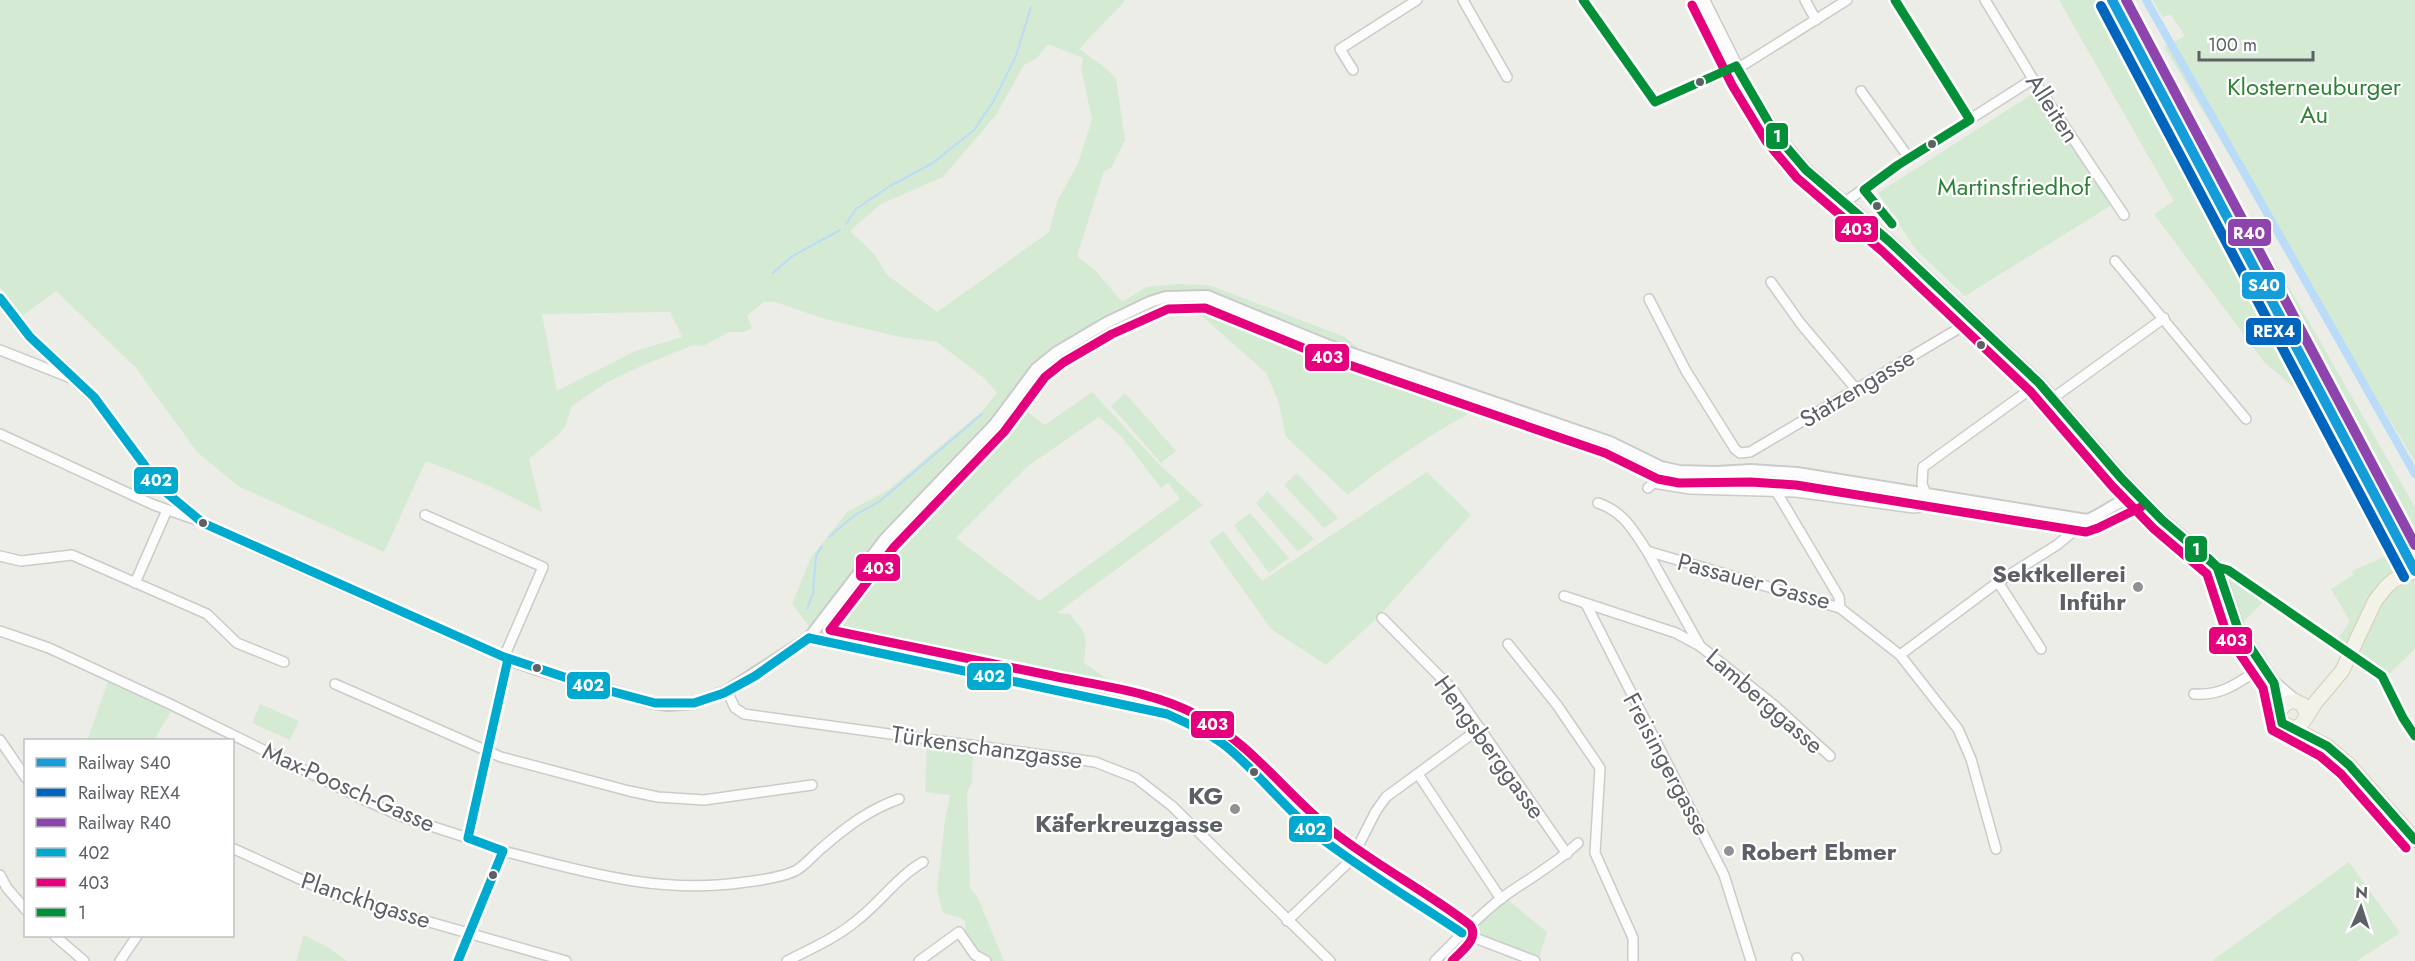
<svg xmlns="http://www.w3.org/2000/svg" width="2415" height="961" font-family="Jost,sans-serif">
<rect width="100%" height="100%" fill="#edede8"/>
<g fill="#d5ead3" fill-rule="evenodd">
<path d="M0 0H1124V2L1079 49 1107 69 1116 79 1125 140 1111 168 1104 171 1077 256 1097 272 1122 302 1146 287 1175 284 1209 285 1345 337C1362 352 1382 369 1402 379 1427 392 1455 391 1477 409 1431 434 1389 462 1348 495L1286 437 1278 400 1266 373 1203 317 1184 311 1175 314 1148 299 1053 347 1013 390 1017 404 1045 425 1092 392 1160 465 1203 505 1057 613 1070 614C1088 636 1087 635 1084 663L1109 680 1108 696 821 637 809 626 792 604 811 557 847 512 888 490 981 412 997 393 984 378 937 342 900 337 825 319 775 302H764L747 316 752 328 744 332H729L703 346 693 345 639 367 606 383 572 406 565 426 558 435 529 459 542 512 487 485 426 461 384 552 238 486 197 452 136 368 56 291 22 316 0 287ZM1048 44 1083 58 1081 68 1092 119 1078 163 1057 202 1049 232 937 312 887 275 874 254 850 231 881 204 943 177 996 115 1024 65 1037 58ZM670 312 682 337 635 351 557 391 542 314ZM1099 417 1121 436 1161 488 1168 483 1180 499 1039 601 956 538 1028 466Z"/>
<polygon points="2059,0 2108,0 2330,423 2319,430 2300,393 2264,362 2154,214 2174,201"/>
<polygon points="2153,0 2415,0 2415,462 2164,47 2185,36 2171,15 2162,17"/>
<polygon points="2035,92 2112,205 1965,296 1916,250 1878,193"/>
<polygon points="2274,261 2415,507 2415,543 2408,534 2265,265"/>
<polygon points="1125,393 1176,451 1161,463 1111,406"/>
<polygon points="1427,472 1471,515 1375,620 1326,665 1271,629 1209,542 1223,531 1262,581"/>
<polygon points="1297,473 1338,518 1324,528 1284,485"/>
<polygon points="1267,491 1314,539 1298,552 1256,503"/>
<polygon points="1250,513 1289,558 1269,573 1234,525"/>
<polygon points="2399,550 2415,578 2415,649 2389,674 2337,640 2350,621 2331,589 2353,575 2352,571"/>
<polygon points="2222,572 2264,601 2242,623"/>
<polygon points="108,682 171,711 156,737 158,740 87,740"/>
<polygon points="260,704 299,721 290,740 252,723"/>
<polygon points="927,746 973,753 972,782 967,792 970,888 978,898 1004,961 980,961 966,942 965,921 960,918 943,913 937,890 945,820 950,795 925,792"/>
<polygon points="2349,862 2400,933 2357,961 2214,961 2213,960"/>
<polygon points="1508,900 1547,932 1539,958 1470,933"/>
<polygon points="304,935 329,948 347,961 296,961"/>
</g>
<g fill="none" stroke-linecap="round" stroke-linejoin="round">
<g stroke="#bbdcf8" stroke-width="2">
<polyline points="846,224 856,209 890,186 933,163 974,130 993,102 1016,56 1031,7"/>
<polyline points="773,273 791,257 840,230"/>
<polyline points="829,537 855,515 880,501 982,414"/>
<polyline points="807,609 813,593 816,556 822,546"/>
</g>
<polyline stroke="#bbdcf8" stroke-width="8" points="2146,0 2415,474"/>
<g stroke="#cacbca" stroke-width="12">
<g id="minor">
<polyline points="1463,0 1507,77"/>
<polyline points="1583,0 1655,102 1745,64 1847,0"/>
<polyline points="1805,0 1816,20"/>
<polyline points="1895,0 1970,120"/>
<polyline points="1985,0 2033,79 2124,215"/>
<polyline points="1353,70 1340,49 1417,0"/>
<polyline points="1861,91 1909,158"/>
<polyline points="1845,202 1898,165 2033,79"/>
<polyline points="2115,261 2246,419"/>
<polyline points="1771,282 1801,324 1856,389"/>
<polyline points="1649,299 1686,371 1735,449 1740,453 1750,452 1973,320"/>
<polyline points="0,350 76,380"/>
<polyline points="2053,398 2164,318"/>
<polyline points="0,434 154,505 197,520"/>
<polyline points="1648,488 1653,483 1690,489 1796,492 1914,508 1956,501"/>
<polyline points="1926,494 1922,484 1923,467 2039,383"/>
<path d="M1598 503C1624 512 1633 530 1647 551L1840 608 1839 597 1776 491"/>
<polyline points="425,515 543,567 504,657"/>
<polyline points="0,556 21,561 72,555 207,614 237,643 284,662"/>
<polyline points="2217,567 2228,570 2382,676 2403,718 2415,736"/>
<polyline points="1998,582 2041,649"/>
<polyline points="135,583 167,510"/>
<polyline points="1564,596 1676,633 1700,646 1647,551"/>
<polyline points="1586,604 1724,875 1751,961"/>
<polyline points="1840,608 1900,655 1958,729 1971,759 1996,849"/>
<polyline points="1382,618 1453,690 1567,854"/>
<polyline points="0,631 49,648 172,705 367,801 403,817 468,838"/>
<polyline points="809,638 1104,699 1167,714 1193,726 1225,746 1254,772 1297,818 1351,860 1462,933 1535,961"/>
<polyline points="1508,644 1557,705 1600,768 1595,853 1633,938 1633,961"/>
<polyline points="1700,646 1775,706 1830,756"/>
<polyline points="1900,655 1998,582 2057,545 2087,520"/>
<polyline points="335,684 501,757 629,791 658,797 704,800 812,785"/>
<polyline points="727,691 735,708 744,714 1095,762 1136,778 1172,806 1330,961"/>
<path d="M2194 694C2224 696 2238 682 2263 667"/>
<polyline points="0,740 26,778"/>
<polyline points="1418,774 1501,899"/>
<polyline points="232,848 335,895 566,961"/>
<path d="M503 851C585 872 660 895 746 882 761 880 780 878 795 871 805 866 814 854 823 847 846 827 870 809 899 799"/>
<polyline points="0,875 7,888 26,910"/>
<polyline points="1287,921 1351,860 1376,811 1386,797 1480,728"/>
<polyline points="55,936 84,961"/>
<polyline points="1797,958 1798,961"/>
<polyline points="120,961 137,936"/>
<polyline points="458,961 503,851 468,838 508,659"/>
<path d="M787 961C810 949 836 938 856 921 880 903 897 877 923 862"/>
<polyline points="919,961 959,932 975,955 986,961"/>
<path d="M1435 961C1457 939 1478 916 1503 897 1528 879 1556 864 1578 843"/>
</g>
</g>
<g stroke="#cacbca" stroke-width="14">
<path id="tertiary" d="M0 298 30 337 94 397 162 489 203 523 508 659 536 669 653 703 668 705 695 703 727 691 809 638 885 539 995 424 1036 369 1057 352 1106 323 1150 302 1166 297 1207 296 1327 345 1610 442 1661 467 1679 471 1716 472 1751 470 1797 473 2087 520C2104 514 2119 499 2138 495"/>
</g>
<g stroke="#cbcbcb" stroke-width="15">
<polyline id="secondary" points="1703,0 1743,80 1776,135 1806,170 1890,242 2039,383 2121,478 2162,520 2217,567 2238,629 2274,683 2295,701"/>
</g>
<g stroke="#d6ceb5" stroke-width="16">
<g id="primary">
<polyline points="2307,716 2315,703 2342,671"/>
<path d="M2293 728 2300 726 2307 716 2303 705 2295 701C2283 702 2276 711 2282 723L2327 746 2349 765 2415 840"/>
</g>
</g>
<use href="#minor" stroke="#fcfcfc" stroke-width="9"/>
<use href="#tertiary" stroke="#fcfcfc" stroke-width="10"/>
<use href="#secondary" stroke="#fcfcfc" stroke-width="12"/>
<use href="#primary" stroke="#f3f2e8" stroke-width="14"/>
<g stroke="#d6ceb5" stroke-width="16" stroke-linecap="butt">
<polyline id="primary-bridge" points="2342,671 2375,601 2386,587 2394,580 2415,571"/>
</g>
<use href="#primary-bridge" stroke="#f3f2e8" stroke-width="14"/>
<g stroke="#fff" stroke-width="14">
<g id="bus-1">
<polyline points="0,298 30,337 94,397 162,489 203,523 504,657 591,686 655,703 694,703 724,693 755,676 809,638"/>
<path d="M809 638 1167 714C1187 723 1209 733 1227 747 1262 776 1289 814 1326 842 1369 874 1417 903 1462 933"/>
<polyline points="458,961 503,851 468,838 508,659"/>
</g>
</g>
<g stroke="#fff" stroke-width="14">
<g id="bus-2">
<polyline points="1692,5 1732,85 1766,141 1797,178 1882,251 2030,391 2112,486 2154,529 2207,574 2227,635 2263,688 2272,730 2320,756 2341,774 2406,848"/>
<path d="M1452 961C1461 951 1480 939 1470 925 1426 891 1375 865 1331 830 1285 793 1251 743 1197 715 1154 692 1101 686 1053 676 979 661 904 645 830 630L894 547 1004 432 1045 377 1064 362 1112 334 1168 309 1205 308 1323 356 1605 453 1658 479 1679 483 1751 482 1796 485 2086 532 2098 528 2141 507"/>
</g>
</g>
<g stroke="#fff" stroke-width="14">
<g id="bus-3">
<polyline points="1583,0 1655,102 1736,66 1776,135 1806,170 1890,242 2039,383 2121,478 2162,520 2217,567 2228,570 2382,676 2403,718 2415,736"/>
<polyline points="1892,224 1864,190 1898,165 1970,120 1895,0"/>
<polyline points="2208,558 2217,567 2238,629 2274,683 2282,723 2327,746 2349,765 2415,840"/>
</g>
</g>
<use href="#bus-1" stroke="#00a9ce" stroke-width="9"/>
<use href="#bus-2" stroke="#e5007d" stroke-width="9"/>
<use href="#bus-3" stroke="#039038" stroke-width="9"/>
<g stroke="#fff" stroke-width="15">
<polyline id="rail-1" points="2112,0 2415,571"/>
</g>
<g stroke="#fff" stroke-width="15">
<polyline id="rail-2" points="2101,6 2404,577"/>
</g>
<g stroke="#fff" stroke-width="15">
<polyline id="rail-3" points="2126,0 2415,545"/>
</g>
<use href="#rail-1" stroke="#159dd9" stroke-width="10"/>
<use href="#rail-2" stroke="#0065bd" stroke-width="10"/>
<use href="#rail-3" stroke="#8e44ad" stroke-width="10"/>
</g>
<g fill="#5d6166" stroke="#fff" stroke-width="2">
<circle cx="1700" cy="82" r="5"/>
<circle cx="1932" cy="144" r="5"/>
<circle cx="1877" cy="206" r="5"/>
<circle cx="1981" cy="345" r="5"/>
<circle cx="203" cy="523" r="5"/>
<circle cx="537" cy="668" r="5"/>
<circle cx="1254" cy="772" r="5"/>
<circle cx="493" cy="875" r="5"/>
</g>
<g fill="#8f9294" stroke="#fff" stroke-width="2">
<circle cx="2138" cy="587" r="6"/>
<circle cx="1235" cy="809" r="6"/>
<circle cx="1729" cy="851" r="6"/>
</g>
<g text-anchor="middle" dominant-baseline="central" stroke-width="4.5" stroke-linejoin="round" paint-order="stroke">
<g font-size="24" fill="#308237" stroke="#fff">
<text x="2314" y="86">Klosterneuburger<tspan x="2314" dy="28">Au</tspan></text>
<text x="2014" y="186">Martinsfriedhof</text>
</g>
<g font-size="24" fill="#5d6166" stroke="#fff">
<text transform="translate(2053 108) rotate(57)">Alleiten</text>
<text transform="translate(1857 388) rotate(-31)">Statzengasse</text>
<text transform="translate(1754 581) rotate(15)">Passauer Gasse</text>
<text transform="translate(1765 701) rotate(41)">Lamberggasse</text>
<text transform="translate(987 747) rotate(8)">Türkenschanzgasse</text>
<text transform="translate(1490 747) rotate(54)">Hengsberggasse</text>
<text transform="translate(1667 764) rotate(62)">Freisingergasse</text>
<text transform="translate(349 787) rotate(24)">Max-Poosch-Gasse</text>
<text transform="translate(366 900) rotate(18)">Planckhgasse</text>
</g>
<g font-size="24" font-weight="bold" fill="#5d6166" stroke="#fff" text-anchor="end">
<text x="2126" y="573">Sektkellerei<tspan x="2126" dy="28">Inführ</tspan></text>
<text x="1223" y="795">KG<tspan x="1223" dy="28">Käferkreuzgasse</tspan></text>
<text x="1741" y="851" text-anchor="start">Robert Ebmer</text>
</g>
</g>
<g stroke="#fff" stroke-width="2">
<rect x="1765" y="122" width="24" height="28" rx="6" fill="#039038"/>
<rect x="1834" y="215" width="45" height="28" rx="6" fill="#e5007d"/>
<rect x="2227" y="218" width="45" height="29" rx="6" fill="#8e44ad"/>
<rect x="2241" y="271" width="45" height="29" rx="6" fill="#159dd9"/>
<rect x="2245" y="317" width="57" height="29" rx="6" fill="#0065bd"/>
<rect x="1304" y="343" width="46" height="29" rx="6" fill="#e5007d"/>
<rect x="133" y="466" width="46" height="29" rx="6" fill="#00a9ce"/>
<rect x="2184" y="535" width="24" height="28" rx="6" fill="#039038"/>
<rect x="855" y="553" width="46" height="29" rx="6" fill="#e5007d"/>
<rect x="2208" y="626" width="45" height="29" rx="6" fill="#e5007d"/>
<rect x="966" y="662" width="46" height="29" rx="6" fill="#00a9ce"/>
<rect x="566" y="671" width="45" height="29" rx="6" fill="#00a9ce"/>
<rect x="1190" y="710" width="45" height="29" rx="6" fill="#e5007d"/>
<rect x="1288" y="815" width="45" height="28" rx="6" fill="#00a9ce"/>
</g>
<g font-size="16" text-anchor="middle" font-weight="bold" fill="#fff">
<text x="1777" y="142">1</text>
<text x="1856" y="235">403</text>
<text x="2249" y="239">R40</text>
<text x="2264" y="291">S40</text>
<text x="2274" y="337">REX4</text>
<text x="1327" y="363">403</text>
<text x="156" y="486">402</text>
<text x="2196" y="555">1</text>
<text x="878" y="574">403</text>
<text x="2231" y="646">403</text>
<text x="989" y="682">402</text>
<text x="588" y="691">402</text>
<text x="1212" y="730">403</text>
<text x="1310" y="835">402</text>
</g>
<rect x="24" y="739" width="210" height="198" fill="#ffffff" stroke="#bec0c2" stroke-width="1.5"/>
<rect x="36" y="758" width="30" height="9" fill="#159dd9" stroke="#bec0c2" stroke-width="1.5"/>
<text x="78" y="769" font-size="18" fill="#5d6166">Railway S40</text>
<rect x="36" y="788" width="30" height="9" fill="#0065bd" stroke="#bec0c2" stroke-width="1.5"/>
<text x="78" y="799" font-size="18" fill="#5d6166">Railway REX4</text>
<rect x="36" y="818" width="30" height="9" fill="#8e44ad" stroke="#bec0c2" stroke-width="1.5"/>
<text x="78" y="829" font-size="18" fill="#5d6166">Railway R40</text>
<rect x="36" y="848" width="30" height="9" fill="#00a9ce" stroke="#bec0c2" stroke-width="1.5"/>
<text x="78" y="859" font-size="18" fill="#5d6166">402</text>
<rect x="36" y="878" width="30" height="9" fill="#e5007d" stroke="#bec0c2" stroke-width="1.5"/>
<text x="78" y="889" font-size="18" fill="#5d6166">403</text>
<rect x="36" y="908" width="30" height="9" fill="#039038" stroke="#bec0c2" stroke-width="1.5"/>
<text x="78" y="919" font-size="18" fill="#5d6166">1</text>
<g transform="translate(2361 907) rotate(3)" stroke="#ffffff" stroke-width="4.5" paint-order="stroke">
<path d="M0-4.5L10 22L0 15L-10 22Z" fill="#5d6166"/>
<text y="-9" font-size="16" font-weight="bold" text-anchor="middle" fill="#5d6166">N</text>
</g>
<path d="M2199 51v9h114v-9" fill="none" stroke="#5d6166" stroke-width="3"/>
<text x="2208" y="51" font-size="18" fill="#5d6166" stroke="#ffffff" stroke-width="4.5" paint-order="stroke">100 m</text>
</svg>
